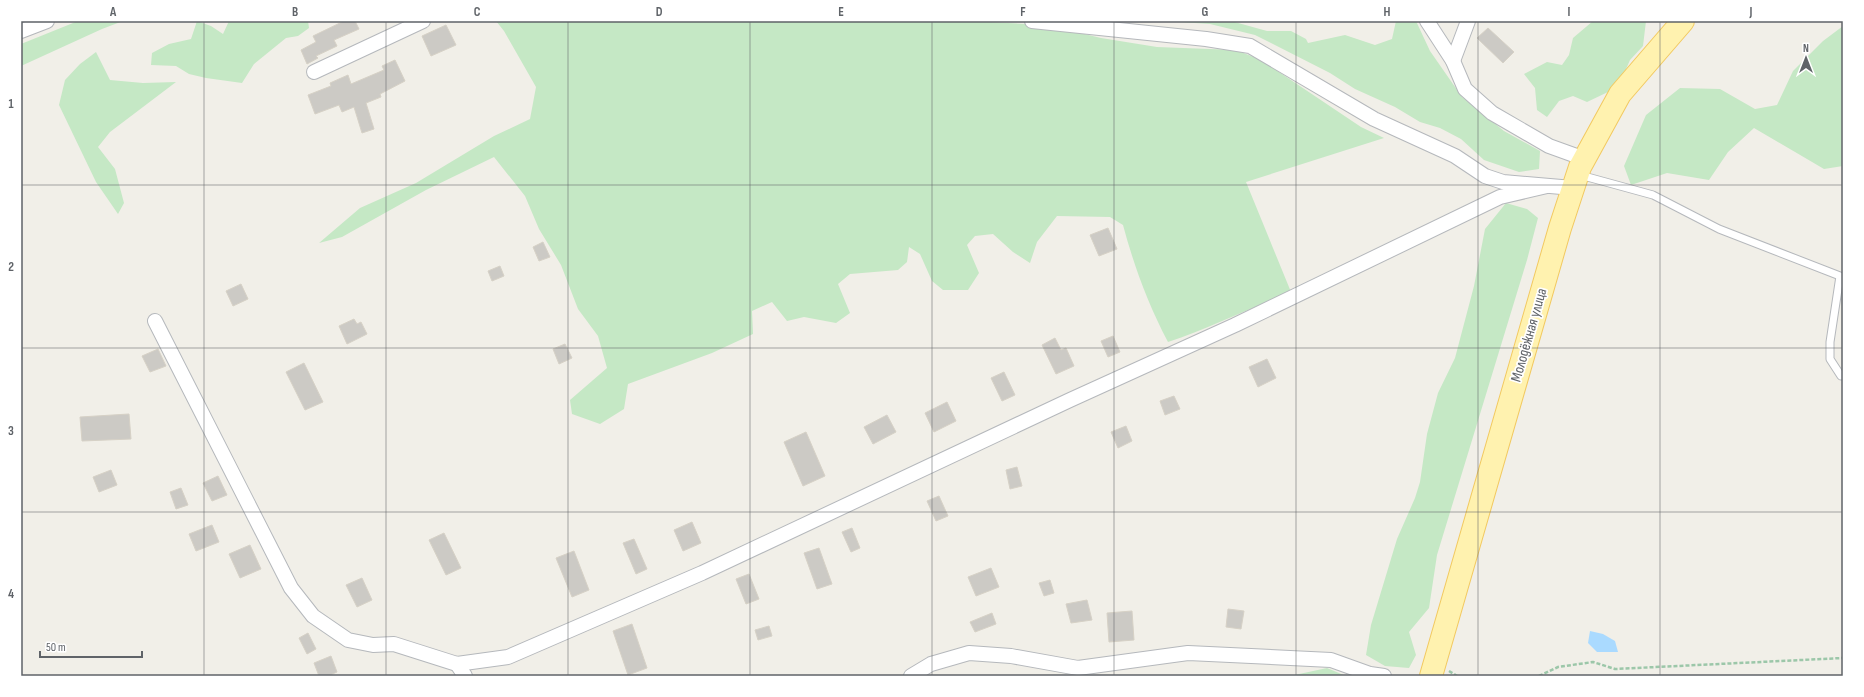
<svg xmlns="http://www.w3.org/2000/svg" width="1864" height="697" font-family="'Sofia Sans Condensed',sans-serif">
<rect width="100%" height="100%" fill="#f1efe8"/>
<g fill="#c5e8c5">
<polygon points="78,21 123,21 102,29 21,66 21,44"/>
<polygon points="197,21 211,26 223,34 229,21 308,21 309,28 298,36 286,38 254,64 242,83 206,78 189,74 176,66 151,65 152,53 169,44 191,39"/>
<path d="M496 21H969L1047 25 1101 38 1157 47 1236 50 1261 60 1361 127 1384 138 1246 182 1291 292C1250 308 1210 328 1168 342 1148 304 1134 266 1123 225L1110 217 1057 216 1037 242 1030 263 1013 252 993 234 975 236 967 245 979 273 968 290H943L932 281 920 254 909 247 907 262 898 270 850 274 838 284 850 313 836 323 804 317 787 321 772 302 752 311 753 334 712 353 628 384 624 409 600 424 572 414 570 400 607 368 598 336 578 309 561 265 539 229 525 196 494 157 426 190 342 237 319 243 360 208 416 183 494 136 530 119 536 87 504 31Z"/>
<polygon points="1165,21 1231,21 1267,31 1291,31 1306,39 1308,43 1345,35 1375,45 1392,39 1396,21 1416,21 1430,51 1462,97 1504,131 1540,151 1539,169 1519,172 1484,160 1461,139 1440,128 1420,122 1395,107 1355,89 1330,73 1255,35 1210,24"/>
<polygon points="1593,21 1646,21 1643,46 1630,60 1623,76 1608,92 1587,102 1573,96 1559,101 1547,117 1537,110 1535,88 1524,74 1547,62 1562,65 1569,55 1573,38"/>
<polygon points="1843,26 1843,166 1824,169 1754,128 1728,152 1709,180 1667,173 1631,185 1624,166 1646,115 1680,88 1720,89 1755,109 1777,105 1793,71 1823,41"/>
<polygon points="96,52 110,80 143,83 176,82 110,132 98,147 115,169 124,203 118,214 96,182 59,105 65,80 80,64"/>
<polygon points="1506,203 1527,209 1538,218 1527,260 1437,555 1429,608 1409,632 1416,655 1409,668 1385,666 1366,655 1371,625 1397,539 1415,498 1420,482 1427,434 1438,393 1455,358 1474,286 1485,229"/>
<polygon points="1327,668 1346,676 1290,676"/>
</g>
<polygon fill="#aadaff" points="1590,631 1603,634 1615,641 1618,652 1597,652 1588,643"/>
<g fill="#cccac5" stroke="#d6d1c6">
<polygon points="344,21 355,21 359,29 334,40 337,46 316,56 318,58 307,64 301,50 316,42 313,36"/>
<polygon points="446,25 456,45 431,56 422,36"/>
<polygon points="1488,28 1514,52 1503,63 1477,38"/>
<polygon points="395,60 405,81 380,94 381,97 366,103 374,129 362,133 354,107 342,112 339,105 315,114 308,95 331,86 330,83 348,75 351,84 384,70 382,66"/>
<polygon points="1108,228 1117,249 1099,256 1090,235"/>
<polygon points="543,242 550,257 539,261 533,247"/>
<polygon points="500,266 504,276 492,281 488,271"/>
<polygon points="241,284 248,299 233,306 226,291"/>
<polygon points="354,319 357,324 361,322 367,334 347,344 339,326"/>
<polygon points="1113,336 1120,352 1108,357 1101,341"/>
<polygon points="1055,338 1061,350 1066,348 1074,366 1056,374 1042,345"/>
<polygon points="565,344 572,358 559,364 553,349"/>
<polygon points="158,349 166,366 150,372 142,356"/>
<polygon points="1267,359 1276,378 1258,387 1249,367"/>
<polygon points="304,363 323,402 305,410 286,372"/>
<polygon points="1004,372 1015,395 1002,401 991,378"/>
<polygon points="1174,396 1180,409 1165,415 1160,401"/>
<polygon points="947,402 956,421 934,432 925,413"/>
<polygon points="129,414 131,439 82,441 80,417"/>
<polygon points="887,415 896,432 873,444 864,427"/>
<polygon points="1126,426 1132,441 1118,448 1111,432"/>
<polygon points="806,432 825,476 803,486 784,442"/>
<polygon points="1017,467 1022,486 1010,489 1006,470"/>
<polygon points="111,470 117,485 99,492 93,477"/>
<polygon points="218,476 227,495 212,501 203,483"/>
<polygon points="181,488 188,505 176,509 170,492"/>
<polygon points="939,496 948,516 936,521 927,501"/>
<polygon points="692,522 701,543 683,551 674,530"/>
<polygon points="212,525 219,542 196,551 189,534"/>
<polygon points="852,528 860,548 851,552 842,532"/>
<polygon points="444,533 461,568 446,575 429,540"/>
<polygon points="634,539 647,569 636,574 623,543"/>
<polygon points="250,545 261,569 240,578 229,554"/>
<polygon points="819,548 832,584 817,589 804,553"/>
<polygon points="574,551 589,590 572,597 556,558"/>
<polygon points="991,568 999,587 976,596 968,577"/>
<polygon points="749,574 759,599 746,604 736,579"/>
<polygon points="362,578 372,600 357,607 346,585"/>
<polygon points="1050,580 1054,593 1044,596 1039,583"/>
<polygon points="1087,600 1092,620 1071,623 1066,604"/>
<polygon points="1228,609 1244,611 1241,629 1226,627"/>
<polygon points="1132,611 1134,640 1109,642 1107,613"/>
<polygon points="992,613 996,624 975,632 970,622"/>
<polygon points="632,624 647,668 628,675 613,631"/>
<polygon points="769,626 772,636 758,640 755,630"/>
<polygon points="308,633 316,649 307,654 299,638"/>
<polygon points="331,656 337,672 328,676 319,676 314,663"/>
</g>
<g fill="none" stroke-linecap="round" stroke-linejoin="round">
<g stroke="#b5b8bc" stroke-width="9">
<polyline id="service" points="1580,175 1653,195 1719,229 1840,276 1830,342 1830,359 1841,376 1843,376"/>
</g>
<g stroke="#b5b8bc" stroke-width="16">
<g id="minor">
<polyline points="1032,21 1206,39 1250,46 1374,119 1455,156 1485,176 1503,182 1573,188"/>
<polyline points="1427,21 1453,61 1465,89 1492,113 1549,146 1585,159"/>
<polyline points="21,31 47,21"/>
<polyline points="1453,61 1468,21"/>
<polyline points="314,72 423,21"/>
<polyline points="155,321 291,588 313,616 348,640 373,645 394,644 457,664 508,657 702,573 1070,400 1235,325 1500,197 1547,186"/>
<polyline points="457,664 465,676"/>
<polyline points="911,676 931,664 969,653 1011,656 1078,668 1188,653 1331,660 1370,674 1384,676"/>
</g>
</g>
<g stroke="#f2c960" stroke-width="24">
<polyline id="primary" points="1431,676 1560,228 1580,167 1620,94 1683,21"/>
</g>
<g stroke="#9cc7a9" stroke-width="2.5" stroke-dasharray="4 2" stroke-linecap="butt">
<polyline points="1449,671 1457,676"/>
<polyline points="1539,676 1558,667 1593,662 1615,669 1843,658"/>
</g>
<use href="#service" stroke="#fff" stroke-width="7"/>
<use href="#minor" stroke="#fff" stroke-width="14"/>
<use href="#primary" stroke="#fff2af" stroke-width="22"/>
</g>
<path fill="none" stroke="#5f6368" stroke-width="1" stroke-opacity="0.55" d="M204 21V676M386 21V676M568 21V676M750 21V676M932 21V676M1114 21V676M1296 21V676M1478 21V676M1660 21V676M21 185H1843M21 348H1843M21 512H1843"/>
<g text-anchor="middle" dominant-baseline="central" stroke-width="3.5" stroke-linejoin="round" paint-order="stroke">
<g font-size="15" fill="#5f6368" stroke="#fff">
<text transform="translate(1529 335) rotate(-74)">Молодёжная улица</text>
</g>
</g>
<rect width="1864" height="697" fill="none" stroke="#ffffff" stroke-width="44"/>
<g transform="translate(1806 58)" stroke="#ffffff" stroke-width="3" paint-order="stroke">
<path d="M0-3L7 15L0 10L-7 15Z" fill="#5f6368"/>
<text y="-6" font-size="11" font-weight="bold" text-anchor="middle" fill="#5f6368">N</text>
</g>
<path d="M40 651v6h102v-6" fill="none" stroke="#5f6368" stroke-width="2"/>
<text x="46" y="651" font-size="12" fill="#5f6368" stroke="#ffffff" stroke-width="3" paint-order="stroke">50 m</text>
<rect x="22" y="22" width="1820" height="653" fill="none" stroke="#5f6368" stroke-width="1.5"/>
<g font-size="13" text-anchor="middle" font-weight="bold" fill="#5f6368">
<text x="113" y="16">A</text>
<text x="295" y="16">B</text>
<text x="477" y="16">C</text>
<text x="659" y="16">D</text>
<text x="841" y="16">E</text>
<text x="1023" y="16">F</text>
<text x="1205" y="16">G</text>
<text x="1387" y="16">H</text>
<text x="1569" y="16">I</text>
<text x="1751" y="16">J</text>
<text x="11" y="108">1</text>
<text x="11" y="271">2</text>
<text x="11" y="435">3</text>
<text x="11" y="598">4</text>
</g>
</svg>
